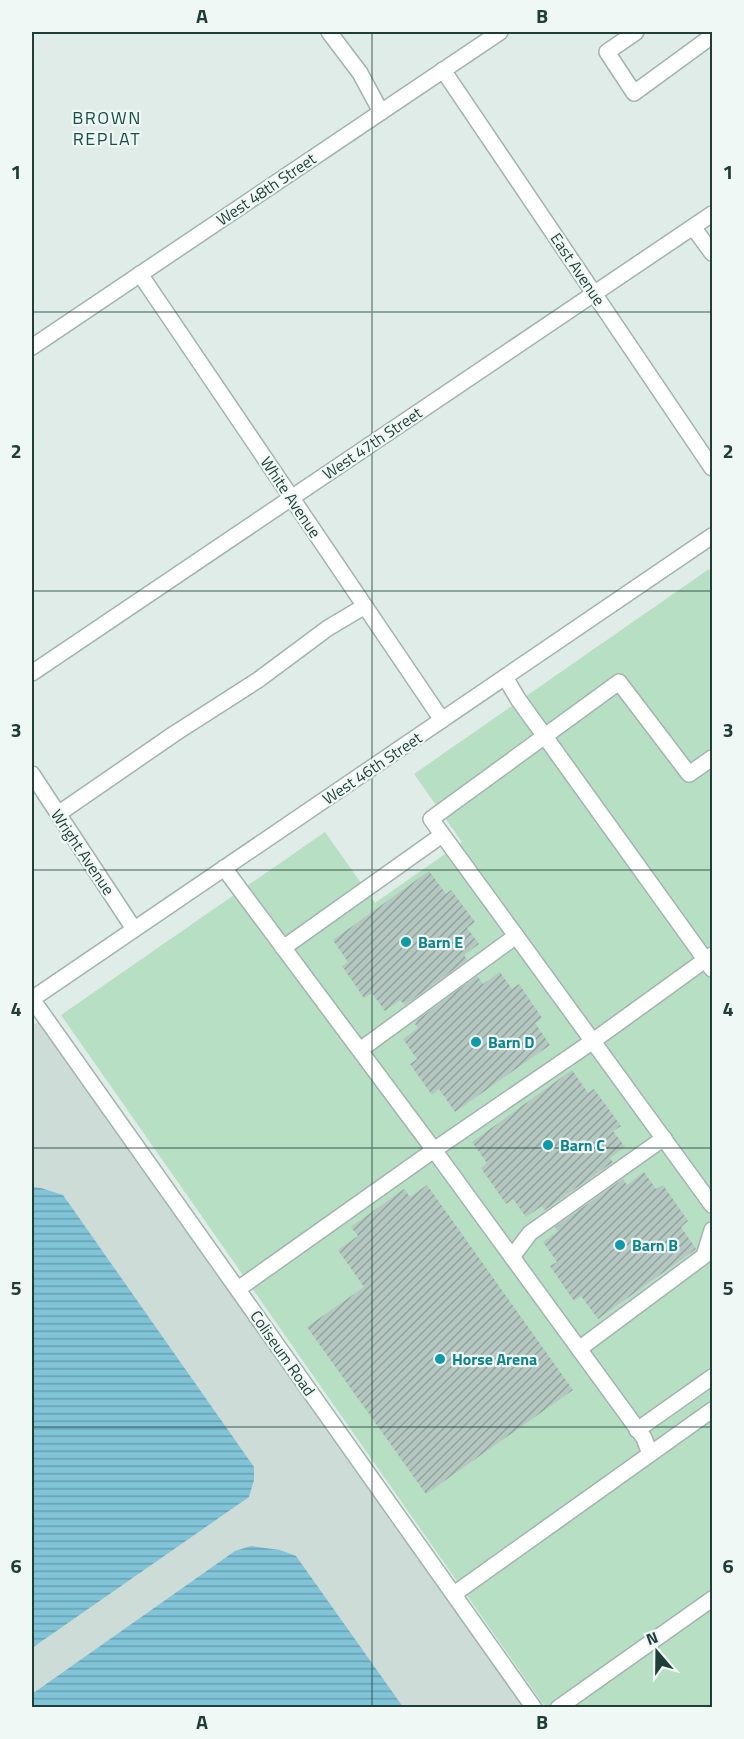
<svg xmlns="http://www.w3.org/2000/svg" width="744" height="1739" font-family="'Titillium Web',sans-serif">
<defs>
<pattern id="water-rules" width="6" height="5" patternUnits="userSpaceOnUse" patternTransform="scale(1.5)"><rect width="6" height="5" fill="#81c3d7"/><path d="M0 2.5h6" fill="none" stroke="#69a0af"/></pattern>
<pattern id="building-hatch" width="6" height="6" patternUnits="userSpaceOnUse" patternTransform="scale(1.5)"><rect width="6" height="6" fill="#b4c7c0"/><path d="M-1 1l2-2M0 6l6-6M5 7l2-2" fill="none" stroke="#92a39d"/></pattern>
</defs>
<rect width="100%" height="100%" fill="#dfece7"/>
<polygon fill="#cddcd6" points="46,1016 535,1707 32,1708 32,1026"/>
<polygon fill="#b6dfc4" points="709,569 712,575 712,1707 545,1707 61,1015 325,832 375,903 462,842 414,774"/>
<g fill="url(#water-rules)">
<polygon points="32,1187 41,1188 63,1195 254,1467 254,1480 249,1497 32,1648"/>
<polygon points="251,1546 280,1550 296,1556 403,1707 32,1707 32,1694 235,1551"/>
</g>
<g fill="url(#building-hatch)">
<polygon points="429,871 446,894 451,890 475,922 467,928 479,944 464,955 467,960 405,1005 400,1000 385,1011 372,993 364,998 342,966 348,962 333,940"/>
<polygon points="500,972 512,989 519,984 542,1018 535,1023 550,1045 455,1112 439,1089 432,1095 410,1064 417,1059 403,1039 418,1028 415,1024 417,1022 416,1021 477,976 483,984"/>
<polygon points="572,1070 588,1093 594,1089 621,1126 613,1131 625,1147 610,1158 613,1162 545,1210 542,1206 526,1217 513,1199 506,1204 481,1168 487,1163 472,1142"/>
<polygon points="644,1172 656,1189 663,1185 688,1221 681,1227 696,1249 598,1319 581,1296 574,1301 550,1266 557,1262 543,1242 558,1231 555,1227 623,1179 627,1185"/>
<polygon points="427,1185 573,1390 426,1494 307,1327 364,1287 338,1250 358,1236 351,1227 404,1189 410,1197"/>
</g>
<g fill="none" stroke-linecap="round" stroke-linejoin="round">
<g stroke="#a2b4af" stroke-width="18">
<g id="minor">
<polyline points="329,32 360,73 381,112"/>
<polyline points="636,32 607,52 634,93 712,36"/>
<polyline points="443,70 712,468"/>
<polyline points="693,227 712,253"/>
<polyline points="140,274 442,720"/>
<polyline points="32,347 500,32"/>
<polyline points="32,673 712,214"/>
<polyline points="505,677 518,699 712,969"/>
<polyline points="712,758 689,774 619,682 431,819 712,1205"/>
<polyline points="32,774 134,929"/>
<polyline points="58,814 174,734 258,680 328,628 365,606"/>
<polyline points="224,868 434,1150 238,1289"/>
<polyline points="283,948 442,835"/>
<polyline points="32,999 534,1708"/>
<polyline points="32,999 712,536"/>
<polyline points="360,1050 516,936"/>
<polyline points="512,1257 530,1233 664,1138"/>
<polyline points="579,1349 704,1256 712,1230"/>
<polyline points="637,1430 712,1377"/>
<polyline points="650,1454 644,1438 434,1150 593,1041 712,955"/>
<polyline points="454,1594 712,1410"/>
<polyline points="558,1708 712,1599"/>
</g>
</g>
<use href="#minor" stroke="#fff" stroke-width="15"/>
</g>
<path fill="none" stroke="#1f3e38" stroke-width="1.5" stroke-opacity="0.55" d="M372 32V1708M32 312H712M32 591H712M32 870H712M32 1148H712M32 1427H712"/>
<g fill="#0f9aa8" stroke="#f0f8f5" stroke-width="2">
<circle cx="406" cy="942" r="6"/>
<circle cx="476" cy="1042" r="6"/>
<circle cx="548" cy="1145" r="6"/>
<circle cx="620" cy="1245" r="6"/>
<circle cx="440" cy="1359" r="6"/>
</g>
<g text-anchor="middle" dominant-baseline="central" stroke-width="4.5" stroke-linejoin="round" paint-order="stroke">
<g font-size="16" fill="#1f3e38" stroke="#f0f8f5">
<text transform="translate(266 189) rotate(-34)">West 48th Street</text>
<text transform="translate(578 269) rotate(56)">East Avenue</text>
<text transform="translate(372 443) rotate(-34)">West 47th Street</text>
<text transform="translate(291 497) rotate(56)">White Avenue</text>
<text transform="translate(372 768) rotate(-34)">West 46th Street</text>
<text transform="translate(83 852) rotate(56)">Wright Avenue</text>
<text transform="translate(283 1353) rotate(55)">Coliseum Road</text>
</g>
<g font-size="16" font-weight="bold" fill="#0d838f" stroke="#f0f8f5" text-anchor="start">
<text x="418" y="942">Barn E</text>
<text x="488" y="1042">Barn D</text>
<text x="560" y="1145">Barn C</text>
<text x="632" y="1245">Barn B</text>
<text x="452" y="1359">Horse Arena</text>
</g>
<g font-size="18" letter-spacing="1.5" fill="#195148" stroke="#f0f8f5">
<text x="107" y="117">BROWN<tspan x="107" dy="21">REPLAT</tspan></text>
</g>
</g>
<rect width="744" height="1739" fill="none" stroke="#f0f8f5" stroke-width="66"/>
<g transform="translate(657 1652) rotate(340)" stroke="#f0f8f5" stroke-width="4.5" paint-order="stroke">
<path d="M0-4.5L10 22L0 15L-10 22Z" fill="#1f3e38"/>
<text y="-9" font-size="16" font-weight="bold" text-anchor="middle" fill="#1f3e38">N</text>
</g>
<rect x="33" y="33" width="678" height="1673" fill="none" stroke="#1f3e38" stroke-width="2"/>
<g font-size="20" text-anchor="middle" font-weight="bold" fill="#1f3e38">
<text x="202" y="23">A</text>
<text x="542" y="23">B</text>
<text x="16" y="179">1</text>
<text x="728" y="179">1</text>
<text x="16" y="458">2</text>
<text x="728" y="458">2</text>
<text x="16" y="737">3</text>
<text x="728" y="737">3</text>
<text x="16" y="1016">4</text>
<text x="728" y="1016">4</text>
<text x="16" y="1295">5</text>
<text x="728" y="1295">5</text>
<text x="16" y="1573">6</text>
<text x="728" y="1573">6</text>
<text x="202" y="1729">A</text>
<text x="542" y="1729">B</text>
</g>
</svg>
